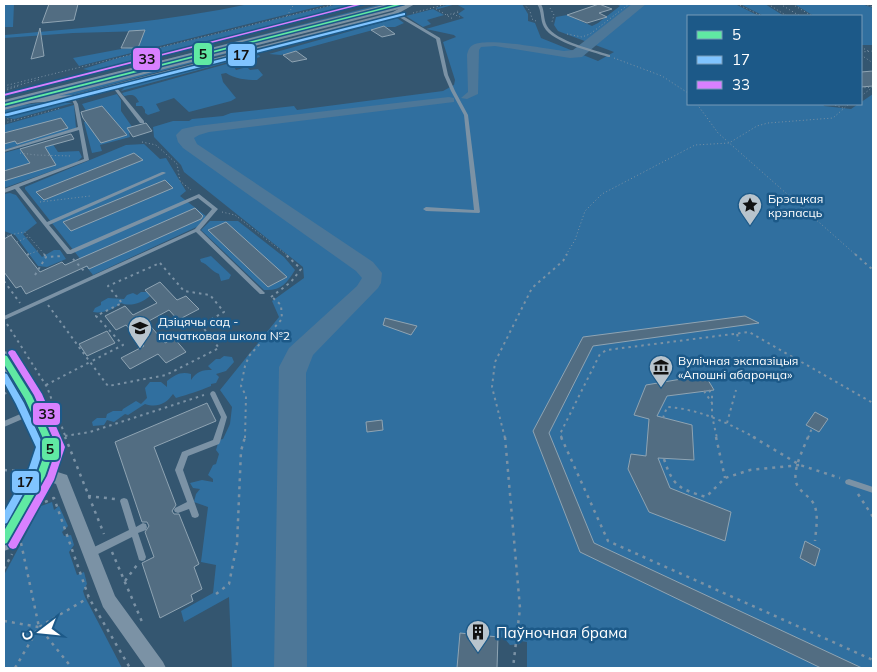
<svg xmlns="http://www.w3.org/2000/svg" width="877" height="672" font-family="Mulish,sans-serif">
<rect width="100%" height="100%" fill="#345670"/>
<g fill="#306f9f">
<polygon points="4,4 14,4 13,27 4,27"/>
<path d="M249 4H329L79 66 73 58 121 49 138 47 144 31 73 33 4 38 5 35C87 28 169 21 249 4Z"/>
<polygon points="338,4 363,4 145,60 92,71 83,69 118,58"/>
<polygon points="382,4 387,4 4,102 4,101"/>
<polygon points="451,4 522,4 528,14 528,21 535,23 541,38 598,61 614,52 558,31 554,25 556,17 567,15 592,26 598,23 620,6 616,4 735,4 759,16 688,16 688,104 823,104 824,106 851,109 873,94 873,668 527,668 527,642 521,641 520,644 510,645 504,638 498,637 497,668 232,668 229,597 184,622 181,611 213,593 216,565 201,562 208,507 194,502 196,494 200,489 193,488 190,483 202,480 213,482 213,479 208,475 213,465 216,464 219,454 216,450 219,440 223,439 230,424 232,407 220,390 279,317 272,301 304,278 303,267 184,172 181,165 154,137 153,127 173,121 189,121 192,119 223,116 231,113 294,106 297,110 443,91 454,85 455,80 443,42 456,37 454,35 426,29 464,18 458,14 465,9 456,4 438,9 435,8"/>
<polygon points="740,4 765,4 784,16 764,16"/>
<polygon points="794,4 862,4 873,8 873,45 861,45 861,16 814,16"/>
<polygon points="397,8 72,95 53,98 80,88"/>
<polygon points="433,9 444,15 427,20 431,24 423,27 406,16"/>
<polygon points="390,15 397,16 264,52 264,49"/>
<polygon points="397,18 404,23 395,27 384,27 281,55 269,54"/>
<polygon points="252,52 258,54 121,91 125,87"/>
<path d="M259 55 260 57 233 65 236 70 247 67 250 70 258 69 263 75 257 80C247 80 235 79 226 73L221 74 223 82 236 98 231 101 189 112 174 98 156 104 160 111 148 115 145 113V110L142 106H136V103L139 102C135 94 132 94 124 96L122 93Z"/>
<polygon points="117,94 121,100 121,111 135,131 129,133 130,137 100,145 102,151 92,153 84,122 91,119 82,104"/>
<polygon points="46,102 73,103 14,119 4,117 4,110 22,105"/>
<polygon points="74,105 76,128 4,150 4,125"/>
<polygon points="50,140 58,152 79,151 82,157 77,162 4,188 4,153"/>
<polygon points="144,144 160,159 166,158 186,191 180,196 206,216 203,224 93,275 25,189 25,187 126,145"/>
<polygon points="10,193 16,195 37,223 23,234 42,257 54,250 60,250 66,259 47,267 38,266 15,235 4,231 4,194"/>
<path d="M210 221H238L284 257 295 270C287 283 281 291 264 290L201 230Z"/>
<path d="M211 256 231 275 229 279 221 281 219 274C211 271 208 264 201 262L200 259Z"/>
<path d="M141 292H147L150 296C142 303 130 307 121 303 115 309 102 314 93 312L95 308 101 305V302L108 298 124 299 127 295 133 293 137 295Z"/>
<path d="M224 356 232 357 234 362 226 371 216 374 219 377 216 383 211 384V386C199 391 189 394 176 398L173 394C166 404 157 408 145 404L128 415 125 414 114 422 107 420 104 425 93 426 92 422 97 418H106L107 414 113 411H122L123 409 136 401 141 404 147 398 145 388 150 382H161L167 387V381C175 375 181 371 191 374V380C197 371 202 370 212 370L208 366 216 359H220Z"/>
<polygon points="52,502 54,510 59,506 68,526 62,532 64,536 71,535 74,545 69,552 77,575 84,572 87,584 83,591 85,597 122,668 4,668 4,575 41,506"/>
</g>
<g fill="#4d7798">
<path d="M632 4H646L582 57 570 58 495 46 481 47 479 50 478 94 467 99 461 98 468 92 467 55C468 51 469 47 473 45 486 37 546 49 564 51L573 50Z"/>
<polygon points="449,97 454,98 454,102 209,132 199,135 194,138 197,144 373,262 382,273 381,283 378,288 313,355 306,373 307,668 274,668 279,367 289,348 357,286 362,278 356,271 183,148 178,142 176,135 182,129 196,126"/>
</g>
<g fill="#526d82" stroke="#8fa4b3">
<polygon points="49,4 78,4 74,20 42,23"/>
<polygon points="599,4 612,9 599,13 607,17 587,23 567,15"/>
<polygon points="384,26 395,34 382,37 371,30"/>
<polygon points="40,28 44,56 31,59"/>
<polygon points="145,30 138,48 121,48 129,31"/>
<polygon points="296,51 307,59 292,62 283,55"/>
<polygon points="873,71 873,86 861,87 861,72"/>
<polygon points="102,106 127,135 101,143 83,118 81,112"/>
<polygon points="61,118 68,128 17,144 15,141 4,144 4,133"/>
<polygon points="146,123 152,131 133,137 127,128"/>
<polygon points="71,134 74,139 45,147 56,165 4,181 4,171 30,163 20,149"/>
<polygon points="134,153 143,160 44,200 36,192"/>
<polygon points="165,180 173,188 71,231 63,222"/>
<polygon points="195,208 203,216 201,219 89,269 87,266 26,294 21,286 16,288 4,272 4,239 11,235 40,272 62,262 65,265"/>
<polygon points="226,222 287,277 268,287 208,230"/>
<polygon points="160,282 177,300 186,296 199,309 178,320 169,310 147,322 165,343 174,338 186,352 166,363 158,354 130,369 121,358 144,346 126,325 116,330 105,316 125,306 133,315 157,303 145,290"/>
<polygon points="745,316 759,323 593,346 549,433 594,543 862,668 821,668 580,552 533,431 583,337"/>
<polygon points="385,318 417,326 411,335 383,325"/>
<polygon points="107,331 115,343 87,356 79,344"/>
<polygon points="705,375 714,390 667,396 657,416 692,425 694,460 658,458 670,488 731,512 725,541 649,512 628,469 631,454 646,456 649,419 634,415 646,385"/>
<polygon points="207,403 216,421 154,447 176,505 172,511 174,514 179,514 199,564 194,567 202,589 191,595 193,601 160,618 142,563 154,557 145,532 149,526 147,522 142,522 115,442"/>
<polygon points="815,412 828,419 819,432 806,425"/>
<polygon points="382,420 383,430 367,432 366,422"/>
<polygon points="805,541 820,549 815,566 800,558"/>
<polygon points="460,633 498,637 497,668 457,668"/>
</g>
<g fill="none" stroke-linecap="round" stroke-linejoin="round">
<g stroke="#7b92a5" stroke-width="1" stroke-dasharray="1 2.5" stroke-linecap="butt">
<polyline points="524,4 530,11 532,19 536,21"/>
<polyline points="737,4 762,16"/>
<polyline points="768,4 787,16"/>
<polyline points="780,4 800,16"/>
<polyline points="792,4 812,16"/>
<polyline points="864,4 873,7"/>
<polyline points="433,7 453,19"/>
<polyline points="550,8 554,15 552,22"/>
<polyline points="413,13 447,4"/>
<polyline points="453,14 460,17"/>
<polyline points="447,15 459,12 457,11"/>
<polyline points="287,16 294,4"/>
<polyline points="567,34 582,37 590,34 629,4"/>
<polyline points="861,47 868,51"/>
<polyline points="861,52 873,51"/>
<polyline points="861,55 873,63"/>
<polyline points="614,58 662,76 688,93"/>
<polyline points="4,86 336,4"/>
<polyline points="861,88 873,87"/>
<polyline points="4,89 41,79"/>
<polyline points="4,91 18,86"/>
<polyline points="861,96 873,87"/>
<polyline points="697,104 718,133 856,255"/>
<polyline points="832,104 843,108"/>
<polyline points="4,118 13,120"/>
<polyline points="4,123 61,108"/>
<polyline points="142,142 156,145 177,164 180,181 191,190"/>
<polyline points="20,153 36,155 72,156"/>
<polyline points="40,202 90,196"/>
<polyline points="222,212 235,215 287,255"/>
<polyline points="4,236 25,232 45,255"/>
<polyline points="17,242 28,237"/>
<polyline points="27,255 40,250"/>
<polyline points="566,255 575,240 585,211 602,194 695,145 729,143 757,126 768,123 833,118 849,104"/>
</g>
<g stroke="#7b92a5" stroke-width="2" stroke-dasharray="2.5 4" stroke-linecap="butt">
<polyline points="44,254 46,257"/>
<polyline points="855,254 873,270"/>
<polyline points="27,255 29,254"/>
<polyline points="73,259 85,272"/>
<polygon points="160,263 184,291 210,295 224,312 201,325 219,348 166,375 108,386 90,362 123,345 96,316 122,303 108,286"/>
<polyline points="35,275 46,257 62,256"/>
<polyline points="4,281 20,303"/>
<polyline points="271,297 291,282 301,269 285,254"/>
<polyline points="48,305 90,362"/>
<polyline points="7,324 47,387 66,438"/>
<polyline points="737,334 739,341"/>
<polyline points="46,385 90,362"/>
<polyline points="709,390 712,395 712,416 717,438"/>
<polyline points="704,391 712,403"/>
<polyline points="4,394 8,392"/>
<path d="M663 418 667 407C700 409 727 423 756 438"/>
<polyline points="727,423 736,390"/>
<polyline points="65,436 90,432 204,395"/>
<polyline points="245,438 246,396 241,386 245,366 249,356 282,319 281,305 272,297"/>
<polyline points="505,438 492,387 495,362 532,288 563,261 567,254"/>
<polyline points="562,438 560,434 600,354 607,350 749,332 873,403"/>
<polyline points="808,438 812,428"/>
</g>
<g stroke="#7b92a5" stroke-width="2.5" stroke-dasharray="3 5" stroke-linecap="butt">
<polyline points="65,437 66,439"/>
<polyline points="505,437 520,608 513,668"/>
<polyline points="561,437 608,541 873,660"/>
<polyline points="716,437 725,478"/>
<polyline points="753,437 800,465 840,478"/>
<path d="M808 437C803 450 793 468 796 482 798 490 806 494 811 500 820 510 816 528 815 541"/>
<polyline points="68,444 104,534"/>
<path d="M664 459C673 487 680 489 706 497L725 478 750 470 800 465"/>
<polyline points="4,470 23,471"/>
<polyline points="858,494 873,517"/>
<polyline points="88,496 115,499"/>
<polyline points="45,502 54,498 89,598 130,668"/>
<polyline points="21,543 39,627"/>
<polyline points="112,552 143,624"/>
<polyline points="4,569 12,554"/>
<polyline points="125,581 137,565"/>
<polyline points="216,594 229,584 237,544 241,451 245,437"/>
<polyline points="4,621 39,627 72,668"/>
<polyline points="15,668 39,627 88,598"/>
</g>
<g fill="#7b92a5" fill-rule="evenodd">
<path d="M537 4H541C545 11 543 19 547 26 555 41 595 50 610 55V57H608C591 51 553 43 544 27 540 20 542 11 537 4Z"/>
<polygon points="394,12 396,12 440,38 448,75 455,91 468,115 480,212 479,213 426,211 423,209 426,207 474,210 464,115 451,91 444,75 436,39 394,14"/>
<polygon points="114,87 116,87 144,121 144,123 140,123 114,89"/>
<polygon points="72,97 74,97 78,104 89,160 19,187 47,222 162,172 164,172 166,173 49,225 70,250 199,194 218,209 200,230 264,292 265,293 264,294 260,294 196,232 4,320 4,316 195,229 212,209 198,198 71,254 67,254 15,189 4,193 4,189 84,159 79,130 4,152 4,150 78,127 74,104 71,98"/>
<polygon points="213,391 215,392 227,417 220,442 219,444 188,456 183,470 199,515 198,517 195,518 192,517 189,509 178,513 175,512 174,510 175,508 187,502 175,470 182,452 213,440 221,417 210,394 211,392"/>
<polygon points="32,409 34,410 35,412 34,414 4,427 4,421"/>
<polygon points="849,479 873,487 873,493 846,484 845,482 846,480"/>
<polygon points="124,498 127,499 128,501 136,527 143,523 146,524 147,527 146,530 138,533 146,557 145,560 142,561 139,560 132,537 94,556 91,557 88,556 87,553 88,550 129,530 120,501 121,499"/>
</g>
<g fill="#7b92a5" fill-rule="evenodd">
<polygon points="407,4 415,4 397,14 76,100 28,103 24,100 28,97 73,95 393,12"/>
<polygon points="42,467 67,475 115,596 163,662 166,668 146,668 103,607 56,484 37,477 35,473 37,469"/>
</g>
<polygon fill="#8398aa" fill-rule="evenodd" points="4,351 11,353 36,392 62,447 50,480 12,548 4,551 4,518 32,470 40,447 20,401 4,374"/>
<polygon fill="#7c92a4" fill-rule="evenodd" points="387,4 409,4 407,7 4,110 4,100"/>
<g stroke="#1c5988" stroke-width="3">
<g id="bus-1">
<polygon points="398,4 404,4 4,106 4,104"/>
<polygon points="4,355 7,356 32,396 55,447 45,476 7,543 4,544 4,531 38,472 47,447 25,399 4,364"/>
</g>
</g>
<g stroke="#1c5988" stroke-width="3">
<g id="bus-2">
<polygon points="404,13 405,13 405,15 8,116 4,116 4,114"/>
<polygon points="4,373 7,374 24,403 44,447 37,469 7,523 4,524 4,512 29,468 36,447 16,404 4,382"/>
</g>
</g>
<g stroke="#1c5988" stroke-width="3">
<g id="bus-3">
<polygon points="358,4 364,4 4,96 4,94"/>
<polygon points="12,350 15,351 42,394 65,447 54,480 16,548 13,549 10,548 8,545 47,476 57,447 34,395 8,353 9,351"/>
</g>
</g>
<use href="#bus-1" fill="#60e9a3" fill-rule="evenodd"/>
<use href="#bus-2" fill="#80c4ff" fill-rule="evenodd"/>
<use href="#bus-3" fill="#d880ff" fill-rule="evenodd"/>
</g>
<defs>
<g id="sight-pin" transform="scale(1.25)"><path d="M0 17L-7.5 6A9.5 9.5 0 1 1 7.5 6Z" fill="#b8c4cd" stroke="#1c5988"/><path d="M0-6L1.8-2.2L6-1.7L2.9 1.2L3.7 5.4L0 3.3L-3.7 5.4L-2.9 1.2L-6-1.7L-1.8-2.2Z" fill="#111"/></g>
<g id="school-pin" transform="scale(1.25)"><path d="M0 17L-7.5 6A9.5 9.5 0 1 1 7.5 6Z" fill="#b8c4cd" stroke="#1c5988"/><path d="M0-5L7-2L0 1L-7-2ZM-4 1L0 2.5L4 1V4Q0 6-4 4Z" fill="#111"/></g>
<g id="museum-pin" transform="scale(1.25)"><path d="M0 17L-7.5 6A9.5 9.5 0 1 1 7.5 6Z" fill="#b8c4cd" stroke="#1c5988"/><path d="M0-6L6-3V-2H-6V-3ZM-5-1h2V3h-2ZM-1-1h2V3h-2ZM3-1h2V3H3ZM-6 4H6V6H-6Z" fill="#111"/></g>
<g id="building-pin" transform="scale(1.25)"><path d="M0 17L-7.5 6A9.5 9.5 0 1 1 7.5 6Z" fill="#b8c4cd" stroke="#1c5988"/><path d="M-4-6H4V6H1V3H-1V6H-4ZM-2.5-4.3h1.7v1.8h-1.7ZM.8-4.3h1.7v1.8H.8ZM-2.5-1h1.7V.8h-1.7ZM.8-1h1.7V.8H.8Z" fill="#111"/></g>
</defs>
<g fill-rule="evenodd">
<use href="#sight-pin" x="750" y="205"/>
<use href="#school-pin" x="140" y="328"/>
<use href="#museum-pin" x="661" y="367"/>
<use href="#building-pin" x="478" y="632"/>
</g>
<g text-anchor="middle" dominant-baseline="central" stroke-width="5" stroke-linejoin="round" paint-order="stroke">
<g font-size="12" fill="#fff" stroke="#1c5988" text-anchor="start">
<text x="768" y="198">Брэсцкая<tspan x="768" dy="14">крэпасць</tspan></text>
<text x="158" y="321">Дзіцячы сад -<tspan x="158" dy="14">пачатковая школа №2</tspan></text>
<text x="678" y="360">Вулічная экспазіцыя<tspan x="678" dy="14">«Апошні абаронца»</tspan></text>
</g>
<g font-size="15" fill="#fff" stroke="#1c5988" text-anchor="start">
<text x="496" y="632">Паўночная брама</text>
</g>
</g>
<g stroke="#1c5988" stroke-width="2">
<rect x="193" y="42" width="20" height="24" rx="5" fill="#60e9a3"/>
<rect x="227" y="43" width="29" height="24" rx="5" fill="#80c4ff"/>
<rect x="132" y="47" width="29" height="24" rx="5" fill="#d880ff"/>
<rect x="32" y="402" width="29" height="24" rx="5" fill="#d880ff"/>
<rect x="41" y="437" width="19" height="24" rx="5" fill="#60e9a3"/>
<rect x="11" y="470" width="29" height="24" rx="5" fill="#80c4ff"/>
</g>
<g font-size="14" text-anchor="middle" font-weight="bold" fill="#111">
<text x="203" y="59">5</text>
<text x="241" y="60">17</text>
<text x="147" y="64">33</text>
<text x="47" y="419">33</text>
<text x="50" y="454">5</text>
<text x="25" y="487">17</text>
</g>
<rect width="877" height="672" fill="none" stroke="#ffffff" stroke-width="10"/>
<rect x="687" y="15" width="175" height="90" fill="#1c5988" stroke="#779bb8"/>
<rect x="697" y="31" width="25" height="8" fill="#60e9a3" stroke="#779bb8"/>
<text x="732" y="40" font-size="15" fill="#ffffff">5</text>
<rect x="697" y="56" width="25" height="8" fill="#80c4ff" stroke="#779bb8"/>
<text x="732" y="65" font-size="15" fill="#ffffff">17</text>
<rect x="697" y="81" width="25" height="8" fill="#d880ff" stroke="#779bb8"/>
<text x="732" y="90" font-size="15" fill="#ffffff">33</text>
<g transform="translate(40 632) rotate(254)" stroke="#1c5988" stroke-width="4" paint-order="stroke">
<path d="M0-4L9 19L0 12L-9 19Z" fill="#ffffff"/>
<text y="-8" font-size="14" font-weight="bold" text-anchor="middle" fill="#ffffff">С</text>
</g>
</svg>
